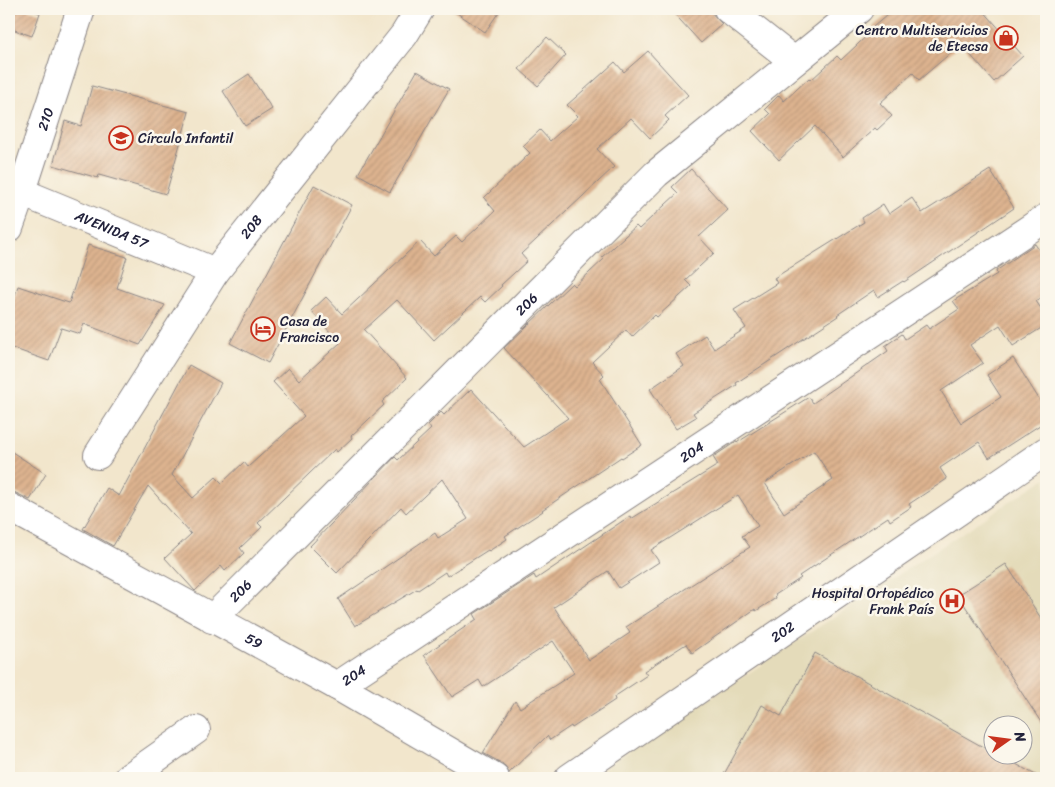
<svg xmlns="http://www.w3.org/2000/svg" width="1055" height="787" viewBox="0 0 1055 787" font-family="Sriracha,sans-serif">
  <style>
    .built { fill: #e4dbba; fill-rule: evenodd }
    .building { fill: url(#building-hatch); fill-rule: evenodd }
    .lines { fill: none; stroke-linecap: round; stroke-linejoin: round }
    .minor-casing { stroke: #8a8484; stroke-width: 30 }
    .minor { stroke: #fff; stroke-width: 28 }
    .labels { text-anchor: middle; stroke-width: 5; stroke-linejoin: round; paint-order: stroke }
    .poi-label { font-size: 14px; fill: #22223b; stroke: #fbf7ec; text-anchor: end }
    .street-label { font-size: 14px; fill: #22223b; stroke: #fbf7ec }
  </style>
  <defs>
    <pattern id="building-hatch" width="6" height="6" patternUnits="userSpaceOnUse" patternTransform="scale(1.25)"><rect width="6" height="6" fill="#ddb38f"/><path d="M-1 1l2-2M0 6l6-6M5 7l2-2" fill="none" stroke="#bd9a7c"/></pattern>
  </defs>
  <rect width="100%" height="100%" fill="#fbf7ec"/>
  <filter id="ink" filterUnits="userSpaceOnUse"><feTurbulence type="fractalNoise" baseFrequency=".02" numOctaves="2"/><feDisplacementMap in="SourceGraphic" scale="10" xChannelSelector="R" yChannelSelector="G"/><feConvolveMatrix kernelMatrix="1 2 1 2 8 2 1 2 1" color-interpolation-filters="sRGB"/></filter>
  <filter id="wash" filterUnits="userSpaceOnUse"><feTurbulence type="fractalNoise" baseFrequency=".0096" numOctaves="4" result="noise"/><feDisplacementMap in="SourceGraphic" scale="20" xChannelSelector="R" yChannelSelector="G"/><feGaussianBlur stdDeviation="1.12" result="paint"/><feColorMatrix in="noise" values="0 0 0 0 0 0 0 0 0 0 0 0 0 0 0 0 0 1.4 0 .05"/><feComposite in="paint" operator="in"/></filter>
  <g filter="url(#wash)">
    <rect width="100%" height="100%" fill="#f2e6cc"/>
    <!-- built -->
    <path class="built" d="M1046 478V778H589ZM992 724H1022V754H992Z"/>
    <g id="blocks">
      <!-- building -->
      <g class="building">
        <polygon points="9,9 27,9 40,13 32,36 9,28"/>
        <polygon points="451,9 501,9 485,32"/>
        <polygon points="670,9 708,9 722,24 701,43"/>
        <polygon points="894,9 982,9 1023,56 994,82 961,44 919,80 913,73 880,103 892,116 877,130 875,128 843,157 815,126 779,160 752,131 770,114 765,109 779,95 784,101 809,78 811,80 837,56 841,60 874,29 873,27"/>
        <polygon points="547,37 566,55 538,86 519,69"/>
        <polygon points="648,51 688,95 665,116 669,120 650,138 631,118 597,149 614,167 521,254 527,261 501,285 502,286 485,302 480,297 434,340 397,300 364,330 407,378 382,402 384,405 351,436 352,438 337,452 335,449 258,523 262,527 240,548 244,553 225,571 221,566 195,591 165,558 191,534 148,486 113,546 83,529 107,488 119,496 189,365 221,383 172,475 193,498 216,477 222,483 244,462 248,467 304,416 273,382 288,368 299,380 340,343 311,311 326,297 342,314 420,241 434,256 456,236 462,242 495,211 484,198 530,153 523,146 540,130 550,141 578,116 567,105 584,90 615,62 624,72"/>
        <polygon points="417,71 449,89 390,192 358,174"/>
        <polygon points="249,74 272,109 245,126 223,91"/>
        <polygon points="92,86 189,112 166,194 99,175 98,178 53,165 65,121 81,126"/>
        <polygon points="691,169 728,210 699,237 714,253 685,280 691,286 657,317 655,315 632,337 626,330 592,362 604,375 600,379 642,445 622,458 621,457 542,510 543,511 505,536 507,539 489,551 488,550 447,576 445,572 418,590 417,589 355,626 338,599 435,533 438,538 468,519 442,479 406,513 401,507 337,573 310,546 395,457 398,460 431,429 428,425 441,412 444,415 471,389 524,447 568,418 504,348 572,283 575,286 604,259 602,257 636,226 639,229 678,193 672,187"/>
        <polygon points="990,170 1014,208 904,282 903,281 878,297 874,290 837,315 838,316 736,383 737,385 693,413 696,417 676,429 650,389 684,366 676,354 705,335 714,349 746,328 734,310 777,283 774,278 864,222 862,218 883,204 889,214 912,198 922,213"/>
        <polygon points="314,185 352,205 268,363 230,343"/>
        <path d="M1035 244 1039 250 1046 245V295L1036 301 1046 316V325L1013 346 1000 325 970 345 983 363 941 391 961 423 1001 397 987 375 1013 358 1046 410V421L989 458 979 442 940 468 947 479 909 504 911 507 890 521 888 517 799 576 801 578 775 595 776 598 756 611 755 609 692 653 686 644 644 671 647 675 614 697 615 700 572 728 571 726 550 740 547 736 509 773 503 764 483 753 515 701 520 708 574 673 553 641 483 687 479 680 452 697 424 655 477 619 474 614 534 575 536 579 630 516 631 519 718 465 713 457 737 441 738 442 809 397 813 403 888 351 885 346 902 334 905 339 926 325 929 329 959 309 953 301 997 274 996 271ZM814 451 833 480 784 513 765 483ZM738 495 758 526 742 536 750 547 626 627 630 633 589 660 554 607 608 571 619 588 659 562 651 550Z"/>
        <polygon points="88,245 127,257 117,288 165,305 140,345 84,324 80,334 61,328 49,361 9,347 9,312 18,286 69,303"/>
        <polygon points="9,450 46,474 30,500 16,493 9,491"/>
        <polygon points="1006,564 1046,626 1046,730 958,595"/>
        <polygon points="815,653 992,752 992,754 998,754 1041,778 722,778 762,705 781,716"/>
      </g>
    </g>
  </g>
  <g filter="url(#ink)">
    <use href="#blocks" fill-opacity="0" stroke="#8a8484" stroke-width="1"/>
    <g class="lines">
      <!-- minor casing -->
      <g class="minor-casing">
        <g id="minor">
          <polyline points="728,9 794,61"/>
          <path id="s1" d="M9 187 215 272"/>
          <path id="s2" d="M9 228 22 191 81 9"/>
          <path id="s3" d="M98 455 215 272 404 35 420 9"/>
          <path id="s4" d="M9 507 337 686 495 778"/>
          <path id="s5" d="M212 619 656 174 859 9"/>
          <path id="s6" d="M337 686 1046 218"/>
          <polyline points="128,778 196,730"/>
          <path id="s7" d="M569 778 1046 451"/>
        </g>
      </g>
      <!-- minor -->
      <use href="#minor" class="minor"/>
    </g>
  </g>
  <!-- icons -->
  <defs>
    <g id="shop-ring" transform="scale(1.25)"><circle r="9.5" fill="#fbf7ec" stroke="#c8321e" stroke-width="1.5"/><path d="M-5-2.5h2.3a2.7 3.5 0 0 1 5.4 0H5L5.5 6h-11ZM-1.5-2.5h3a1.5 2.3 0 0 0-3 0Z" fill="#c8321e"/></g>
    <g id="school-ring" transform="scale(1.25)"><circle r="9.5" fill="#fbf7ec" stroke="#c8321e" stroke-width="1.5"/><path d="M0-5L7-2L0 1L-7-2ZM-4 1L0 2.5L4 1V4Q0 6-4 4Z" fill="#c8321e"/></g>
    <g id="hotel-ring" transform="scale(1.25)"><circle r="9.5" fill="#fbf7ec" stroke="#c8321e" stroke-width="1.5"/><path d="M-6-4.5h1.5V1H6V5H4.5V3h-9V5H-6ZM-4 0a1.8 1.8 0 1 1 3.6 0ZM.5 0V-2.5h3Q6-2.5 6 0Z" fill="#c8321e"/></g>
    <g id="hospital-ring" transform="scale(1.25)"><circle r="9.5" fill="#fbf7ec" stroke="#c8321e" stroke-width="1.5"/><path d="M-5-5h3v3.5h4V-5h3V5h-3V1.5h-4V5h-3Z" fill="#c8321e"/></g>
  </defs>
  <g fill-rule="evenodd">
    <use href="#shop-ring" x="1006" y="38"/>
    <use href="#school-ring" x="121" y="138"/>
    <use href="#hotel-ring" x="263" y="329"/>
    <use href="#hospital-ring" x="952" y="601"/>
  </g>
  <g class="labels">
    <!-- poi labels -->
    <g class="poi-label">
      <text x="988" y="35">Centro Multiservicios<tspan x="988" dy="16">de Etecsa</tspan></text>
      <text x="138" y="143" text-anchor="start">Círculo Infantil</text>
      <text x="280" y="326" text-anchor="start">Casa de<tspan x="280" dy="16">Francisco</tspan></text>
      <text x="934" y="598">Hospital Ortopédico<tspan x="934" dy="16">Frank País</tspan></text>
    </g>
    <!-- street labels -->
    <g class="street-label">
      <text dy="5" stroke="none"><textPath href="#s2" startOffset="115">210</textPath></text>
      <text dy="5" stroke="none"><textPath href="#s3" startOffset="275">208</textPath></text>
      <text dy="5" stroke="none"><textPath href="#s1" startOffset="111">AVENIDA 57</textPath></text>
      <text dy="5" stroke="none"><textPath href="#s5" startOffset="445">206</textPath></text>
      <text dy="5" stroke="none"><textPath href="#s6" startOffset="425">204</textPath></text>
      <text dy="5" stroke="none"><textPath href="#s5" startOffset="40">206</textPath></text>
      <text dy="5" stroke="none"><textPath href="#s7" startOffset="259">202</textPath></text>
      <text dy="5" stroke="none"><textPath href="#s4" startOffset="279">59</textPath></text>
      <text dy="5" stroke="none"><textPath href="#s6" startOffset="20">204</textPath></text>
    </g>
  </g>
  <!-- margin -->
  <rect width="1055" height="787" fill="none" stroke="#fbf7ec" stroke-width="30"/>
  <!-- north arrow -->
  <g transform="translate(1008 740) rotate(76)"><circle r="24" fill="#fbf7ec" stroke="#a4a2a5"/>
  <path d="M0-4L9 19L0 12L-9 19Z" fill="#c8321e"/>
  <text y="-8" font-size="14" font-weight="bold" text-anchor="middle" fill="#22223b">N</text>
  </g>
</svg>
